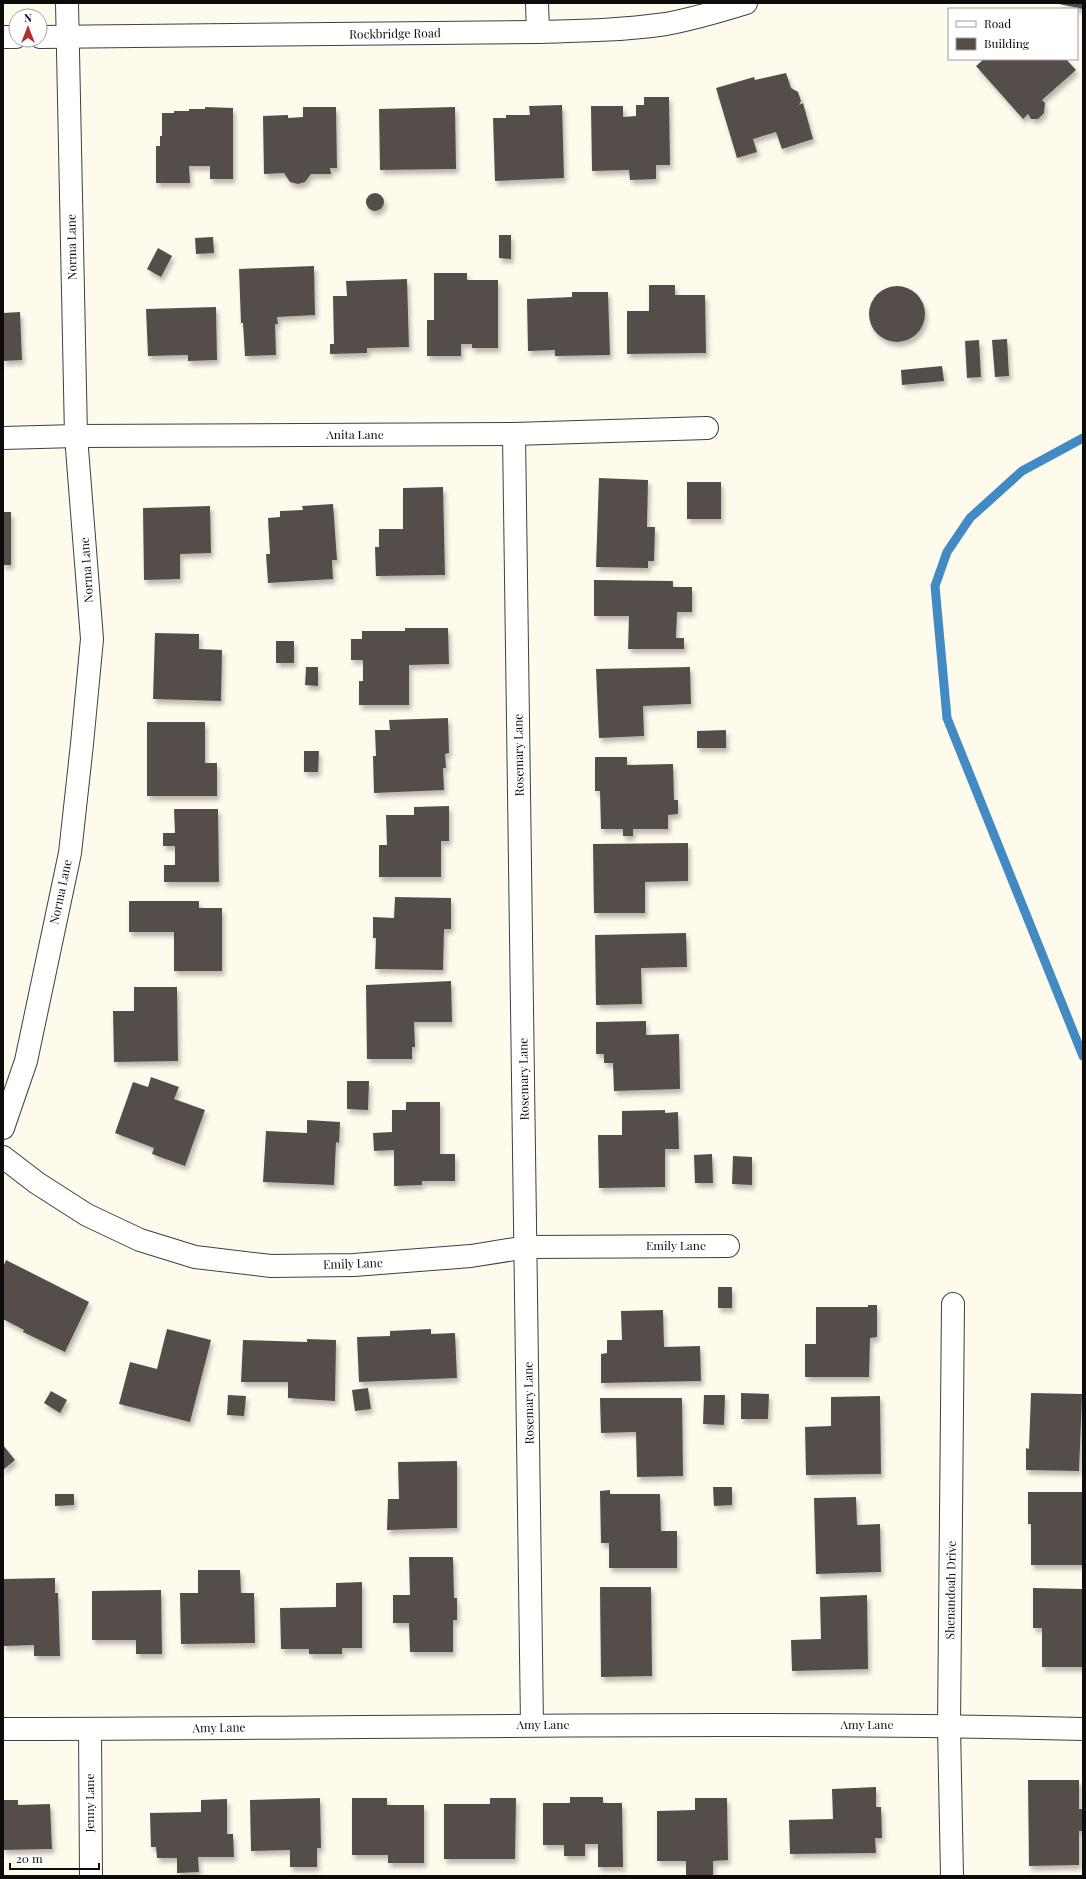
<svg xmlns="http://www.w3.org/2000/svg" width="1086" height="1879" viewBox="0 0 1086 1879" font-family="'Playfair Display',serif">
  <style>
    .lines { fill: none; stroke-linecap: round; stroke-linejoin: round }
    .stream { stroke: #418ac3; stroke-width: 9 }
    .building { fill: #544e49; filter: url(#shadow) }
    .street-casing { stroke: #3f3f3f; stroke-width: 24 }
    .street { stroke: #fff; stroke-width: 22 }
    .labels { text-anchor: middle; stroke-width: 4; stroke-linejoin: round; paint-order: stroke }
    .street-label { font-size: 12px; fill: #0c0c0c; stroke: #fff }
  </style>
  <defs>
    <filter id="shadow"><feDropShadow dx="2.5" dy="4.5" stdDeviation="2" flood-color="#0004"/></filter>
  </defs>
  <rect width="100%" height="100%" fill="#fefbed"/>
  <g class="lines">
    <!-- stream -->
    <polyline class="stream" points="1083,438 1022,471 970,518 947,552 935,586 947,718 1083,1056"/>
  </g>
  <!-- building -->
  <g class="building">
    <polygon points="1059,3 1083,3 1083,9 1059,4"/>
    <polygon points="984,59 1066,59 1076,70 1042,100 1045,103 1044,113 1038,119 1031,119 1028,114 1023,119 976,66"/>
    <polygon points="786,73 791,88 798,92 801,101 799,105 803,103 813,139 782,149 776,132 753,139 757,152 737,158 716,88 754,77 755,80"/>
    <polygon points="644,97 669,97 670,165 656,165 656,179 630,180 629,170 592,171 591,106 623,106 623,117 636,116 636,105 644,105"/>
    <polygon points="562,105 564,178 495,181 493,118 506,118 506,115 530,115 529,106"/>
    <polygon points="205,107 233,108 233,179 210,179 210,166 189,166 190,183 156,183 156,146 160,146 160,136 162,136 162,113 174,113 174,111 189,111 189,109 205,109"/>
    <polygon points="303,107 336,107 337,168 330,168 331,174 311,174 305,182 298,184 290,182 284,173 264,174 263,116 288,115 288,118 303,117"/>
    <polygon points="455,107 456,169 380,170 379,109"/>
    <circle cx="375" cy="202" r="9"/>
    <polygon points="499,235 511,235 511,259 499,258"/>
    <polygon points="213,237 214,253 196,254 195,238"/>
    <polygon points="158,248 172,256 161,277 147,269"/>
    <polygon points="314,266 315,315 277,317 278,324 275,324 276,355 245,356 243,323 241,323 239,269"/>
    <polygon points="434,273 467,273 467,280 498,280 498,348 472,348 472,344 461,344 461,356 427,356 427,320 434,320"/>
    <polygon points="407,279 409,347 367,348 367,353 330,354 330,344 334,344 333,296 347,296 346,281"/>
    <polygon points="649,285 675,285 675,295 705,295 706,353 627,354 627,311 649,311"/>
    <circle cx="897" cy="314" r="28"/>
    <polygon points="572,292 608,292 610,355 555,356 555,350 528,351 527,299 572,297"/>
    <polygon points="216,307 217,360 188,361 188,355 148,356 146,309"/>
    <polygon points="20,312 22,360 3,361 3,313"/>
    <polygon points="1007,339 1009,376 995,377 992,340"/>
    <polygon points="979,340 981,377 967,378 965,341"/>
    <polygon points="942,366 944,381 902,385 901,370"/>
    <polygon points="599,478 648,480 647,527 655,527 654,561 648,561 648,568 596,567"/>
    <rect x="687" y="482" width="34" height="37"/>
    <polygon points="443,487 445,575 376,576 375,547 379,547 379,529 403,529 403,488"/>
    <polygon points="333,504 337,560 332,560 333,579 268,583 266,554 270,554 268,518 280,517 280,511 303,510 302,506"/>
    <polygon points="210,506 211,553 180,554 180,579 144,580 143,508"/>
    <rect x="3" y="512" width="8" height="53"/>
    <polygon points="594,580 673,581 673,587 692,587 692,612 677,612 676,638 684,638 684,649 628,649 629,616 594,616"/>
    <polygon points="405,628 448,628 449,664 409,665 409,705 359,705 359,681 363,681 363,660 351,660 351,639 362,639 362,631 405,631"/>
    <polygon points="155,633 199,634 199,649 222,650 221,701 153,699"/>
    <rect x="276" y="641" width="18" height="22"/>
    <polygon points="306,667 318,667 318,686 305,685"/>
    <polygon points="690,667 691,704 643,706 644,736 599,738 596,669"/>
    <polygon points="448,718 449,753 445,754 446,768 443,768 444,790 374,793 373,756 376,756 375,730 390,730 389,720"/>
    <polygon points="147,722 205,722 205,763 217,763 217,796 147,796"/>
    <polygon points="726,730 726,748 697,748 697,731"/>
    <polygon points="304,751 319,751 318,772 304,772"/>
    <polygon points="595,757 627,757 627,765 673,764 674,800 678,800 678,814 668,815 668,829 633,829 633,836 623,836 623,829 601,829 600,791 595,791"/>
    <polygon points="449,806 449,841 441,841 441,877 379,877 379,845 387,845 386,815 414,815 414,807"/>
    <polygon points="174,809 218,809 219,882 164,882 164,865 175,865 175,846 163,846 163,833 175,833"/>
    <polygon points="688,843 688,881 645,882 645,913 594,913 593,844"/>
    <polygon points="395,897 451,898 451,929 444,929 443,970 375,969 376,938 373,938 373,917 394,918"/>
    <polygon points="129,901 199,901 199,908 222,908 222,971 174,971 174,932 129,932"/>
    <polygon points="686,933 687,967 641,968 642,1004 596,1005 595,935"/>
    <polygon points="451,981 452,1022 414,1022 415,1047 412,1047 412,1059 367,1059 366,985"/>
    <polygon points="134,987 177,987 178,1061 114,1062 113,1011 134,1011"/>
    <polygon points="646,1021 646,1035 679,1034 680,1089 614,1091 613,1063 604,1063 604,1054 596,1054 596,1022"/>
    <polygon points="151,1077 179,1087 174,1099 205,1110 185,1166 152,1154 154,1148 115,1133 133,1082 148,1087"/>
    <polygon points="347,1081 369,1081 368,1110 347,1109"/>
    <polygon points="406,1102 440,1102 440,1154 455,1154 455,1181 422,1181 422,1185 394,1186 394,1150 374,1151 373,1133 392,1132 392,1110 406,1110"/>
    <polygon points="665,1110 665,1113 678,1112 679,1149 665,1149 665,1187 599,1188 598,1135 622,1135 622,1111"/>
    <polygon points="307,1120 340,1122 339,1143 336,1142 334,1185 263,1182 266,1131 307,1133"/>
    <polygon points="712,1154 713,1183 695,1183 694,1155"/>
    <polygon points="733,1156 752,1157 752,1185 732,1184"/>
    <polygon points="6,1260 89,1302 65,1352 23,1332 24,1330 3,1319 3,1267"/>
    <rect x="718" y="1287" width="14" height="21"/>
    <polygon points="868,1305 877,1305 877,1337 870,1338 869,1377 805,1377 805,1344 816,1344 816,1307 868,1307"/>
    <polygon points="663,1310 664,1347 700,1346 701,1381 601,1383 601,1354 607,1353 607,1340 622,1340 621,1311"/>
    <polygon points="167,1329 211,1340 190,1422 119,1404 130,1362 157,1369"/>
    <polygon points="431,1329 431,1334 455,1333 457,1378 359,1382 357,1337 390,1336 390,1331"/>
    <polygon points="307,1339 336,1340 335,1401 288,1398 288,1382 241,1382 243,1340 307,1342"/>
    <polygon points="368,1388 371,1409 355,1411 352,1390"/>
    <polygon points="51,1391 67,1400 60,1413 44,1403"/>
    <polygon points="741,1393 769,1394 768,1419 741,1419"/>
    <polygon points="1031,1393 1082,1394 1079,1471 1026,1470 1026,1448 1029,1449"/>
    <polygon points="228,1395 246,1396 244,1416 227,1415"/>
    <polygon points="704,1395 725,1395 724,1425 703,1424"/>
    <polygon points="880,1396 881,1474 806,1475 805,1427 831,1426 831,1397"/>
    <polygon points="600,1398 682,1398 683,1476 637,1477 636,1432 601,1433"/>
    <polygon points="3,1445 15,1460 3,1470"/>
    <polygon points="457,1461 457,1528 387,1530 388,1499 399,1499 398,1462"/>
    <polygon points="713,1487 732,1487 732,1505 714,1506"/>
    <polygon points="610,1490 610,1494 660,1494 661,1531 677,1531 677,1568 609,1568 609,1543 601,1543 600,1491"/>
    <polygon points="1028,1492 1083,1492 1083,1565 1031,1565 1031,1524 1028,1524"/>
    <polygon points="55,1494 74,1494 74,1505 55,1506"/>
    <polygon points="856,1497 857,1525 880,1524 881,1572 816,1574 814,1498"/>
    <polygon points="409,1557 453,1557 454,1598 457,1598 457,1620 453,1620 453,1652 410,1652 409,1623 393,1623 393,1595 410,1595"/>
    <polygon points="198,1570 240,1570 241,1593 254,1593 255,1643 181,1644 180,1593 198,1593"/>
    <polygon points="55,1578 55,1593 58,1593 60,1656 34,1656 34,1645 3,1646 3,1579"/>
    <polygon points="362,1582 362,1648 342,1648 342,1654 309,1654 309,1649 281,1649 280,1608 336,1607 336,1583"/>
    <polygon points="600,1587 651,1587 652,1676 601,1677"/>
    <polygon points="1033,1588 1083,1589 1083,1667 1042,1667 1042,1628 1033,1628"/>
    <polygon points="161,1590 162,1654 136,1654 136,1640 92,1640 92,1591"/>
    <polygon points="867,1595 868,1669 792,1671 791,1640 821,1639 820,1597"/>
    <polygon points="1028,1780 1079,1780 1079,1809 1083,1809 1083,1831 1079,1831 1079,1865 1029,1866"/>
    <polygon points="876,1787 876,1807 881,1807 882,1838 875,1838 876,1853 790,1854 789,1820 833,1819 832,1789"/>
    <polygon points="570,1797 603,1797 603,1803 622,1803 623,1867 598,1867 598,1844 585,1844 585,1856 564,1856 564,1845 543,1845 543,1803 570,1803"/>
    <polygon points="320,1798 321,1848 317,1848 317,1867 290,1867 290,1850 251,1851 250,1800"/>
    <polygon points="352,1798 387,1798 387,1805 424,1805 424,1863 388,1863 388,1855 352,1855"/>
    <polygon points="490,1798 516,1798 515,1859 444,1859 444,1804 490,1804"/>
    <polygon points="695,1798 727,1798 728,1860 713,1861 713,1875 686,1876 686,1861 657,1861 657,1811 695,1810"/>
    <polygon points="227,1799 227,1834 233,1834 234,1857 198,1857 199,1872 177,1873 177,1858 157,1858 156,1847 151,1847 150,1813 201,1812 201,1800"/>
    <polygon points="3,1800 18,1800 18,1805 50,1804 52,1849 3,1850"/>
  </g>
  <g class="lines">
    <!-- street casing -->
    <g class="street-casing">
      <g id="street">
        <polyline points="537,3 538,32"/>
        <polyline points="3,37 16,37"/>
        <path d="M40 37 538 32C581 31 624 30 666 24 693 19 720 11 746 3"/>
        <polyline points="514,434 532,1725"/>
        <polyline points="3,438 76,436 514,434 707,428"/>
        <polyline points="3,1128 26,1061 70,853 82,744 92,639 76,436 67,3"/>
        <polyline points="3,1157 37,1183 87,1215 140,1240 195,1257 271,1266 354,1265 471,1256 527,1247 728,1246"/>
        <path d="M3 1729C363 1729 723 1720 1083 1729"/>
        <polyline points="90,1729 91,1876"/>
        <polyline points="952,1876 949,1726 953,1304"/>
      </g>
    </g>
    <!-- street -->
    <use href="#street" class="street"/>
  </g>
  <g class="labels">
    <!-- street labels -->
    <g class="street-label">
      <text transform="translate(395 34) rotate(-1)" y="4">Rockbridge Road</text>
      <text transform="translate(72 247) rotate(-91)" y="4">Norma Lane</text>
      <text x="355" y="439">Anita Lane</text>
      <text transform="translate(87 570) rotate(-94)" y="4">Norma Lane</text>
      <text transform="translate(519 755) rotate(-91)" y="4">Rosemary Lane</text>
      <text transform="translate(61 892) rotate(-78)" y="4">Norma Lane</text>
      <text transform="translate(524 1079) rotate(-91)" y="4">Rosemary Lane</text>
      <text x="676" y="1250">Emily Lane</text>
      <text transform="translate(353 1264) rotate(-2)" y="4">Emily Lane</text>
      <text transform="translate(529 1403) rotate(-91)" y="4">Rosemary Lane</text>
      <text transform="translate(951 1590) rotate(-89)" y="4">Shenandoah Drive</text>
      <text x="543" y="1729">Amy Lane</text>
      <text x="867" y="1729">Amy Lane</text>
      <text transform="translate(219 1728) rotate(-1)" y="4">Amy Lane</text>
      <text transform="translate(90 1803) rotate(-90)" y="4">Jenny Lane</text>
    </g>
  </g>
  <!-- border -->
  <rect width="1086" height="1879" fill="none" stroke="#0c0c0c" stroke-width="8"/>
  <!-- legend -->
  <rect x="948" y="8" width="130" height="52" fill="#ffffff" stroke="#9e9e9e"/>
  <rect x="956" y="21" width="20" height="6" fill="#ffffff" stroke="#9e9e9e"/>
  <text x="984" y="28" font-size="12" fill="#0c0c0c">Road</text>
  <rect x="956" y="38" width="20" height="12" fill="#544e49" stroke="#9e9e9e"/>
  <text x="984" y="48" font-size="12" fill="#0c0c0c">Building</text>
  <!-- north arrow -->
  <g transform="translate(28 28)"><circle r="19" fill="#ffffff" stroke="#9e9e9e"/>
  <path d="M0-3L7 15L0 10L-7 15Z" fill="#b22f2f"/>
  <text y="-6" font-size="11" font-weight="bold" text-anchor="middle" fill="#0c0c0c">N</text>
  </g>
  <!-- scale -->
  <path d="M10 1863v6h89v-6" fill="none" stroke="#0c0c0c" stroke-width="2"/>
  <text x="16" y="1863" font-size="12" fill="#0c0c0c" stroke="#ffffff" stroke-width="3" paint-order="stroke">20 m</text>
</svg>
